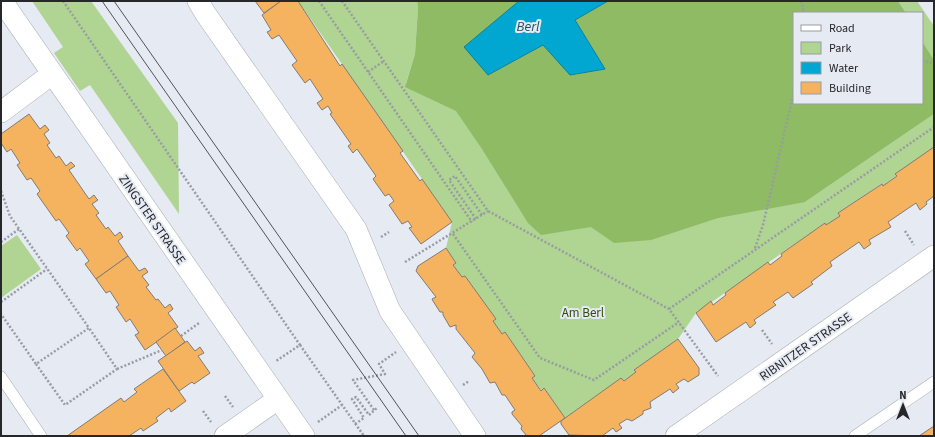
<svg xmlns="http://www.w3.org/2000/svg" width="935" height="437" viewBox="0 0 935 437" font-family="'Source Sans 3',sans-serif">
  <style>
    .green { fill: #b0d492 }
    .forest { fill: #8ebb63 }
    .water { fill: #01a7d1; stroke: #0c819f }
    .building { fill: #f6b35f; stroke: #827b74 }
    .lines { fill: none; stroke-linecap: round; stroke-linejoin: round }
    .lane-casing { stroke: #a9adb5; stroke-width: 12 }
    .street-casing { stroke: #a9adb5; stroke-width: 22 }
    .path { stroke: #989ca3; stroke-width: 2.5; stroke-dasharray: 2 2; stroke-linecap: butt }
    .lane { stroke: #fff; stroke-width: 11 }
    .street { stroke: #fff; stroke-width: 21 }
    .tram { stroke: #515358; stroke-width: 1 }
    .labels { text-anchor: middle; stroke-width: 4; stroke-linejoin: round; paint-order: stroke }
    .street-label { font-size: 13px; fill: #26272b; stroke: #e5eaf3 }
    .park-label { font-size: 13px; fill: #304c0d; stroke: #e5eaf3 }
    .water-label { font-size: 14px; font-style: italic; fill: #1c5163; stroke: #e5eaf3 }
  </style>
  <rect width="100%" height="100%" fill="#e5eaf3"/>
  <!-- green -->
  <g class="green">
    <polygon points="32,1 91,1 178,123 179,214 90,85 80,91 54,53 63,47"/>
    <polygon points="298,1 417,1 418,8 415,54 406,83 805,202 934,114 934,147 883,186 881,184 838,213 840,216 826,225 825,223 696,313 678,339 634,370 636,372 624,381 621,378 565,418 544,388 541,390 532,378 535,376 505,332 502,334 493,321 495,319 465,276 462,277 453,265 456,263 446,248 452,222"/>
    <polygon points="898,1 917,1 934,26 934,60 922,41 922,13 906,13"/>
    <polygon points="17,235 41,269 1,298 1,246"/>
  </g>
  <!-- forest -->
  <polygon class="forest" points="417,1 898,1 906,13 794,13 794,103 922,103 922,41 934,60 934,114 805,202 718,218 651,240 614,243 591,227 541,235 528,223 482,149 456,111 405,87 415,54 418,8"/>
  <!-- water -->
  <polygon class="water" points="519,1 608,1 575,20 605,69 570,75 543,45 488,75 464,47"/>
  <!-- building -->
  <g class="building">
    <polygon points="255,1 281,1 264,13"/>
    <polygon points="281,1 298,1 340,66 342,64 403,151 400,153 420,181 422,179 452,222 421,244 409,228 412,227 408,221 402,224 389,205 394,201 389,194 385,196 373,179 376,176 357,149 353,153 348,146 351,144 330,114 332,113 328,106 322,110 317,103 323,99 310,79 305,83 292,65 297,61 279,35 272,39 267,32 271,30 262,15"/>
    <polygon points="29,114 40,129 45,125 49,130 44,134 50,143 47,145 56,158 59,156 66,166 71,162 75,166 69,170 89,199 94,195 96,198 98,200 92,204 99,213 96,215 106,229 108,227 115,236 120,232 123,237 118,241 128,256 96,279 85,264 89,261 80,248 77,251 66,236 69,233 59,219 56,221 37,194 40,191 31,178 27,180 17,165 20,163 11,149 7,152 1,143 1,134"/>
    <polygon points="934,147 934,196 926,202 927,204 920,210 916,203 888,222 891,227 869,240 871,244 864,249 859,242 830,262 832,266 811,282 813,284 793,298 788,292 773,302 776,305 754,320 756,323 750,328 746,322 716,342 696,313 711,301 713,305 726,295 725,293 768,262 770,265 782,256 781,254 825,223 826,225 840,216 838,213 882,184 883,186 897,176 895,174"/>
    <polygon points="446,248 456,263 453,265 462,277 465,276 496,319 493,321 502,334 505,332 535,376 532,378 541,391 544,388 565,418 539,436 527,436 521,429 522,426 512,414 512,412 515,410 505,395 502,395 495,382 490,383 482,369 472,357 475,353 456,329 456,325 450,327 443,315 443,312 440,312 433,301 432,299 436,297 416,271 418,266"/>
    <polygon points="128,256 139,271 145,268 148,272 142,276 149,285 146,287 156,300 158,299 165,308 170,304 173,309 168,313 178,327 145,350 135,335 139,333 130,319 126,322 116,307 119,305 110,291 106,293 96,279"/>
    <polygon points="175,328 185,342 166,356 156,342"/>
    <polygon points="678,339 699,368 699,375 688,382 684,379 676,384 679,388 673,393 670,389 650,402 651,408 643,411 643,414 632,421 627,419 619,424 622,428 616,432 613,428 602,436 569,435 561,424 561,421 621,378 624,381 636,372 634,370"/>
    <polygon points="187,341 195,351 200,347 204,353 198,356 210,373 194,384 192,382 179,391 158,361"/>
    <polygon points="163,369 186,401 171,412 169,408 156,418 158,421 143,431 141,428 129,436 67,436 121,398 124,402 137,392 134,389"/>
    <polygon points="934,426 934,436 919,436"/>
  </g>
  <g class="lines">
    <!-- lane casing -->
    <g class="lane-casing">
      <g id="lane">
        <polyline points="1,377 41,436"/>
        <polyline points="855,436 934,382"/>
      </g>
    </g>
    <!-- street casing -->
    <g class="street-casing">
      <g id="street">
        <polyline points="2,1 304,436"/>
        <polyline points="198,1 205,13 356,229 390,311 475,436"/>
        <polyline points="1,112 52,74"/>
        <polyline points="225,436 278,399"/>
        <polyline points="676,436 934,256"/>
      </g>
    </g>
    <!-- path -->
    <g class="path">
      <polyline points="63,1 300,345 276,361"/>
      <polyline points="319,1 472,222"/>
      <polyline points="342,1 488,211 669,309 718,376"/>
      <polyline points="801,1 804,13"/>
      <polyline points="922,61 934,63"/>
      <polyline points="368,72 384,61"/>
      <polyline points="1,191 10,216 89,328 36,364 1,314"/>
      <polyline points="476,219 449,180 455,176 482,215"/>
      <polyline points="905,231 914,245"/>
      <polyline points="453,234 540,358 594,380 679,322"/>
      <polyline points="381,237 389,232"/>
      <polyline points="1,242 19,229"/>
      <polyline points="755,248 763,225 794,91"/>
      <polyline points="405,262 488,211"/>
      <polyline points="1,302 47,269"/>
      <polyline points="669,309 934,127"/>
      <polyline points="762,330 772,344"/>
      <polyline points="181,336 199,323"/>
      <polyline points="300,345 364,436"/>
      <polyline points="36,364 65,405 117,369 89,328"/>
      <polyline points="117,369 162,350"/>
      <polyline points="463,385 469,381"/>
      <polyline points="225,396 233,407"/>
      <polyline points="374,410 353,380 385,374 379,364 396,352"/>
      <polyline points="203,411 211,422"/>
      <polyline points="318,422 342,405"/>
      <polyline points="355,424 364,418 352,399 356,397 369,415 378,407"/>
    </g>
    <!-- lane -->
    <use href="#lane" class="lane"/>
    <!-- street -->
    <use href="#street" class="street"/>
    <!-- tram -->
    <g class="tram">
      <polyline points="102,1 406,436"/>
      <polyline points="114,1 419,436"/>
    </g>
  </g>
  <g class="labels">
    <!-- street labels -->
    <g class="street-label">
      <text transform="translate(153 219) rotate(55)" y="5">ZINGSTER STRASSE</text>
      <text transform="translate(805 346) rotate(-35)" y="5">RIBNITZER STRASSE</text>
    </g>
    <!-- park labels -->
    <g class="park-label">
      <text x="583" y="317">Am Berl</text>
    </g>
    <!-- water labels -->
    <g class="water-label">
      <text x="528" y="31">Berl</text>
    </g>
  </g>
  <!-- border -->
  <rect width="935" height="437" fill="none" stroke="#26272b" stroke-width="4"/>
  <!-- legend -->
  <rect x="793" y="12" width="130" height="92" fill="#e5eaf3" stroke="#999ca3"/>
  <rect x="801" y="25" width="20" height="6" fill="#ffffff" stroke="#999ca3"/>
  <text x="829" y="32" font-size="12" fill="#26272b">Road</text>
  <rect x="801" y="42" width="20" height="12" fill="#b0d492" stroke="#999ca3"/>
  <text x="829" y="52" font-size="12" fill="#26272b">Park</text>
  <rect x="801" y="62" width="20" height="12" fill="#01a7d1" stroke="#999ca3"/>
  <text x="829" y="72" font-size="12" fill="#26272b">Water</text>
  <rect x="801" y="82" width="20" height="12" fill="#f6b35f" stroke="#999ca3"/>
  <text x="829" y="92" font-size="12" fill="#26272b">Building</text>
  <!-- north arrow -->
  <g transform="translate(903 405)" stroke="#e5eaf3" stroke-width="3" paint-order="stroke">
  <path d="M0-3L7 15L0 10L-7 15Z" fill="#26272b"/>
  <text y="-6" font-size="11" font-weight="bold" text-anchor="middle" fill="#26272b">N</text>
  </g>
</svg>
